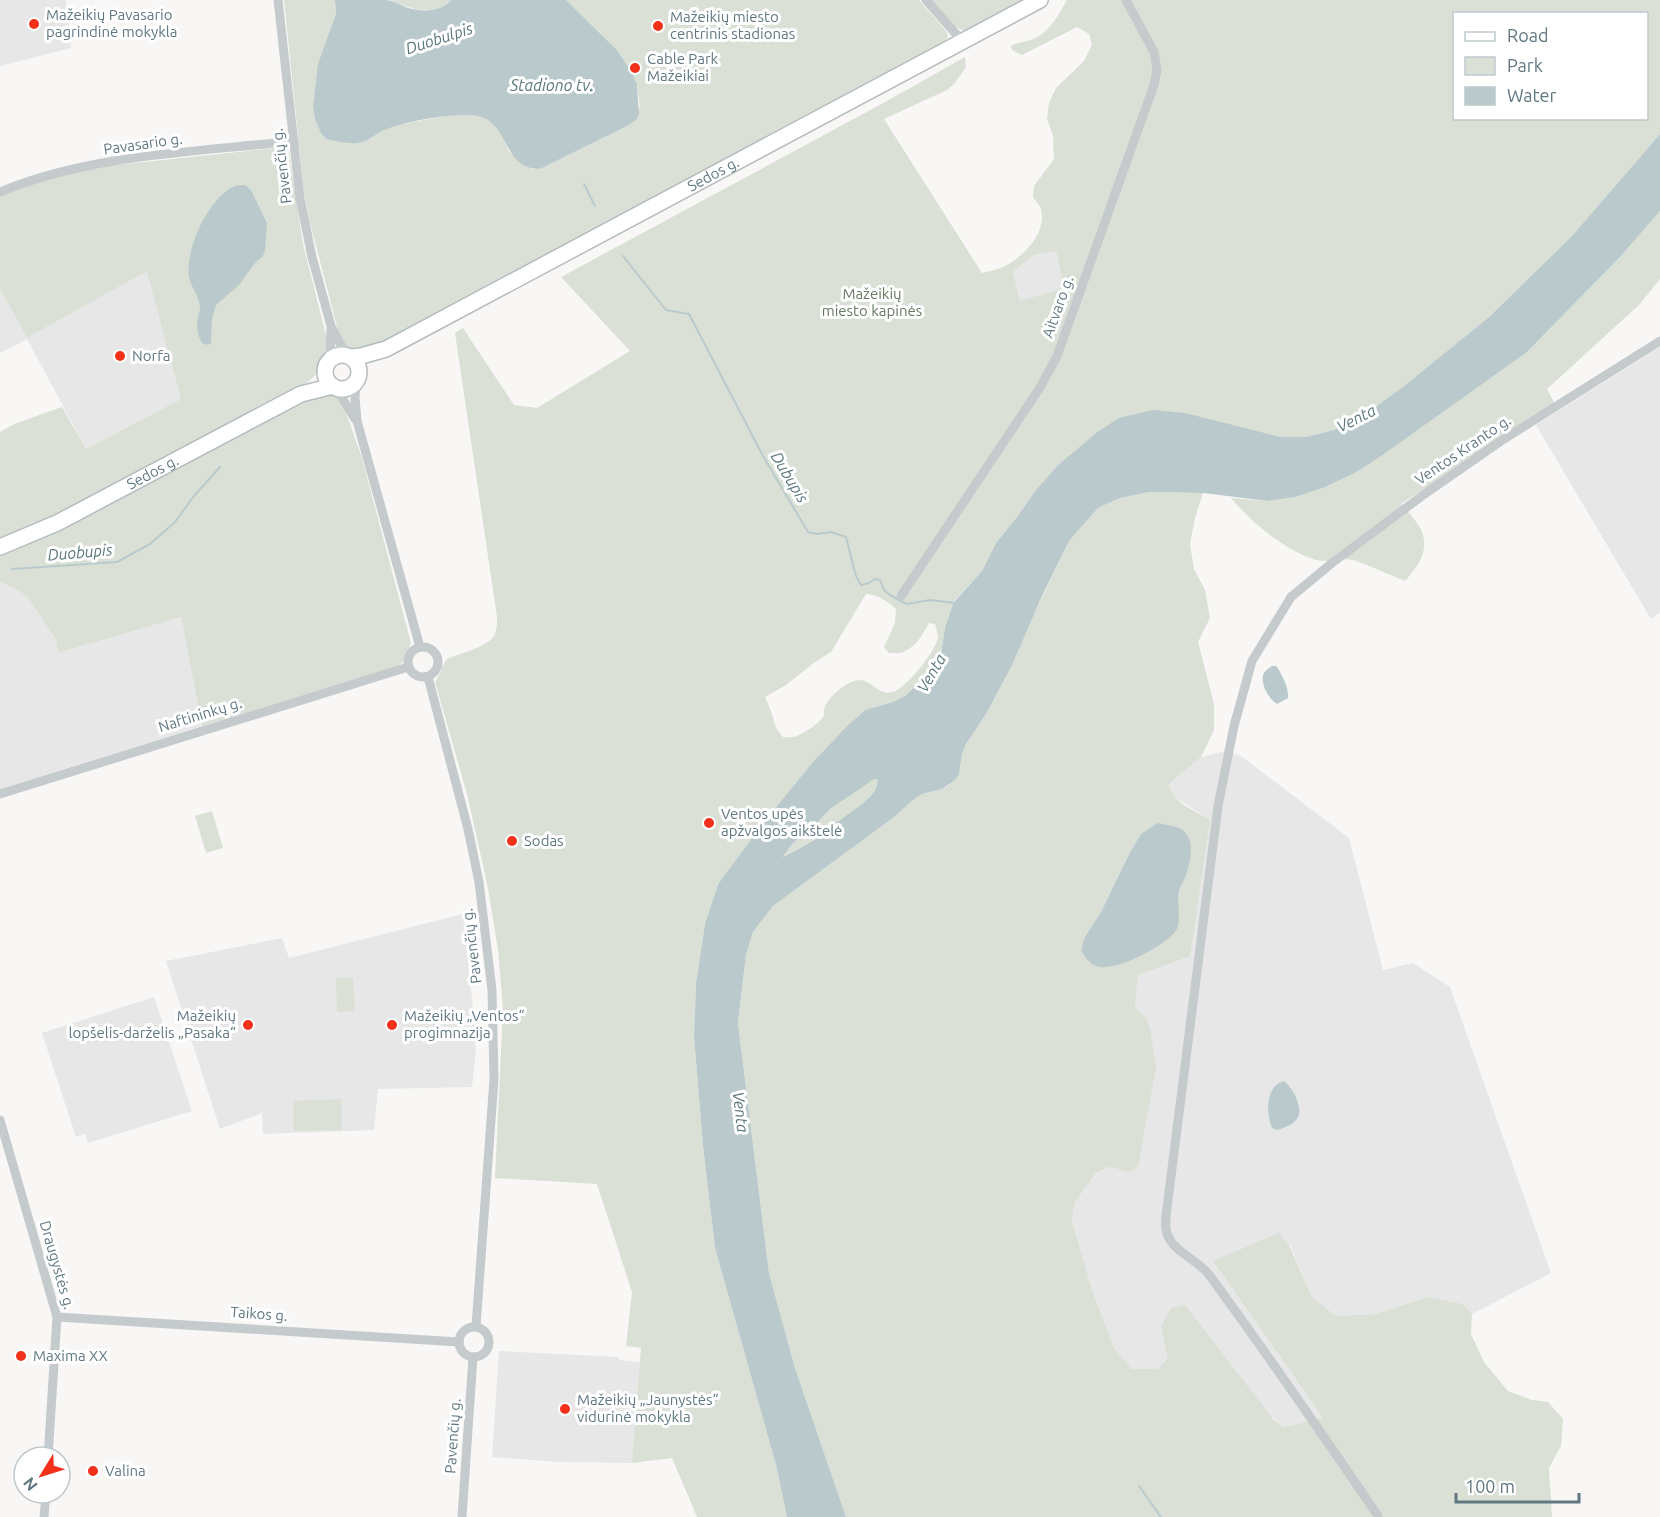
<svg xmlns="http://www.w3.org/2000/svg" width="1660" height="1517" viewBox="0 0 1660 1517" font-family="Ubuntu,sans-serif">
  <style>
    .built { fill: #e6e7e6 }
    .green { fill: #dae0d5; fill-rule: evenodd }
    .water { fill: #bacacc; fill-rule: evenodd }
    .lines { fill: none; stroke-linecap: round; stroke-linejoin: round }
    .stream { stroke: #bacacc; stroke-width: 2 }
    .primary-casing { stroke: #b5bcbf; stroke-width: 18 }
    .street { stroke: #c5cacd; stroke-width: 9 }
    .primary { stroke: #fff; stroke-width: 15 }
    .poi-dot { fill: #f3301a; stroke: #fff; stroke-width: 2 }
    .labels { text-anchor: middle; stroke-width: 6; stroke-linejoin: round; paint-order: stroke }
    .poi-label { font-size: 15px; fill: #607882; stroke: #fff; text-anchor: start }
    .street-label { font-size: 15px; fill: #607882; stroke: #fff }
    .park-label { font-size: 15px; fill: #687a60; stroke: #fff }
    .water-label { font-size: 16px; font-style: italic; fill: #5b787d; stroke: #fff }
  </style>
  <rect width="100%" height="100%" fill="#f8f7f5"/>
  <!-- built -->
  <g class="built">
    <polygon points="0,0 66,0 71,48 0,66"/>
    <polygon points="1056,251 1064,288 1020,302 1013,272 1034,255"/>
    <polygon points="148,270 181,399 86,449 27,339 0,353 0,289 27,338"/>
    <polygon points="1660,347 1660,612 1651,619 1536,425"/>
    <polygon points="0,582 20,591 31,602 56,640 58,653 181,617 202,726 0,789"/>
    <polygon points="1226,751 1241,756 1349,838 1383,970 1413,963 1450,987 1551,1273 1472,1314 1463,1304 1428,1297 1375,1314 1336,1316 1312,1297 1290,1245 1213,1261 1323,1418 1284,1427 1161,1327 1169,1358 1158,1369 1132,1369 1114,1348 1092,1290 1072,1220 1075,1202 1096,1173 1109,1167 1130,1172 1145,1017 1135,1007 1138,974 1210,820 1176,798 1170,791 1169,784 1201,757"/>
    <polygon points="463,914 472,999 476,1050 472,1087 378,1089 374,1130 263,1134 262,1113 220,1129 166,961 282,938 289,958"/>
    <polygon points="154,997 192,1111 88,1143 85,1134 76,1137 42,1033"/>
    <polygon points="499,1351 619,1357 619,1360 640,1362 632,1463 561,1462 492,1457"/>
  </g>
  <!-- green -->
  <g class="green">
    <polygon points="284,0 335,0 336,14 330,32 313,107 315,120 321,133 360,143 384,129 402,124 457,114 479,116 489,119 495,125 500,131 509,152 532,169 540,169 627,126 640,107 637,84 631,71 617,50 566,0 919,0 946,31 948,36 944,44 370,350 351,352 348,349 339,334 310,223 304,193"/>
    <path d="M389 0H451C433 18 409 8 389 0Z"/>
    <path d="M930 0H1027L969 31C953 32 941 11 930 0Z"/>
    <path d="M1067 0H1660V134L1571 237 1489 317 1404 386 1366 414 1334 430 1306 437H1281L1251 430 1096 433 1058 465 1035 491 1017 517 996 543 982 571 953 602 945 628 941 653 935 665 925 677 905 696 893 702 865 710 846 727 812 763 764 822 718 884 705 924 696 983 694 1036 703 1146 715 1248 776 1465 787 1517H697L672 1458 632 1463 641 1348 626 1346 632 1292 597 1184 495 1178 503 1009 498 950 488 888 467 794 435 682C441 674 441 666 447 659 459 654 487 647 494 636 497 630 497 624 497 617L455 333 463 328 514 405 537 408 630 351 561 277 887 101 965 57 966 67 955 83 947 90 884 119 982 273C989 271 998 270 1005 266 1024 256 1047 233 1041 209 1040 205 1035 201 1033 197L1034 186 1054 159 1053 136 1047 119 1049 103 1056 88 1084 61 1092 45 1089 34 1077 27 1022 55 1012 50 1011 46C1018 42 1024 42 1030 40 1049 34 1058 16 1067 0ZM1454 14H1646V118H1454ZM1056 251 1064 288 1020 301 1013 272 1034 255ZM866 594C879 595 887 601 896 609L895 623 884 647 889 653C910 656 920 640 929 623L935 624C936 628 938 633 938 637 936 651 905 690 892 692 873 696 869 669 846 685 839 689 830 697 826 704 823 708 825 713 823 717 820 723 799 737 793 737 790 738 787 737 783 737L776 728 771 711 765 697 786 685 815 662 831 652Z"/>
    <path d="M284 147 289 152 303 244 328 343C327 370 314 378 292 393L71 510 0 539V432L14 424 62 407 86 449 181 399 147 271 27 338 0 289V196L38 182 72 173 116 165Z"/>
    <path d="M1660 211V279L1639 305 1547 389 1555 404 1401 504C1407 511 1414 518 1419 526 1432 548 1419 565 1405 581 1388 574 1371 566 1353 560 1342 557 1328 563 1316 560 1285 551 1251 522 1231 498L1268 501 1295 497 1323 488 1355 473 1527 352 1621 256Z"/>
    <path d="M335 393 343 404 362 458 411 643 404 661 398 666 202 726 181 617 58 653 56 640 31 602 20 591 0 582V554C109 509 212 450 316 394Z"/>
    <path d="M1149 492 1203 493 1195 518 1190 544 1194 569 1205 590 1210 618 1198 642 1214 704V730L1201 757 1169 784C1171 802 1196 811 1210 820L1190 956 1138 975 1135 1007 1145 1017 1150 1028 1156 1068 1138 1166 1130 1172 1109 1167 1096 1173 1075 1202 1072 1220 1092 1290 1114 1348 1132 1369H1158L1168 1358 1161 1327 1171 1308 1185 1305 1273 1419 1284 1427 1323 1418 1213 1261 1279 1233 1289 1245 1312 1297 1336 1316 1375 1314 1428 1297 1463 1304 1472 1314 1471 1334 1484 1362 1508 1391 1532 1400 1548 1402 1563 1419 1561 1446 1549 1468 1552 1517H846L795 1368 769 1273 738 1023 746 955 753 932 773 906 893 818 913 800 922 794 942 789 949 785 959 773 962 754 966 744 986 714 1069 541 1098 508 1120 498ZM1141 834 1186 874 1180 890 1178 904 1085 937 1102 910 1130 852Z"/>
    <path d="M874 778 877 779C881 796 852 811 840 819 833 825 826 832 818 837 806 845 793 851 780 858L794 842 809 832 830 809Z"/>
    <polygon points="212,811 223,848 206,853 195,816"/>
    <polygon points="336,978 353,978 355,1011 337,1012"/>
    <polygon points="341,1099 342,1130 294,1131 293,1101"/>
  </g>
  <!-- water -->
  <g class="water">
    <path d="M335 0C352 0 369 0 386 0 394 1 401 5 408 8 424 12 440 12 451 0H566L617 50 631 71 637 84 639 114 636 120 627 126 540 169C501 169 510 121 477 116 457 112 407 121 387 129 377 132 368 142 358 143 348 144 336 141 326 139L321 133 315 120 313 107 318 64 336 14Z"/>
    <path d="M1660 134V211L1621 256 1527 352 1381 456 1355 473 1323 488 1295 497 1268 501 1203 493 1149 492 1120 498 1098 508 1069 541 1042 596 1012 665 986 714 966 744 962 754 959 774 955 780 942 789 922 794 913 800 893 818 773 906 753 932 746 955 738 1023 769 1273 795 1368 846 1517H787L776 1465 715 1248 703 1146 694 1036 696 983 705 924 718 884 764 822 812 763 846 727 865 710 893 702 905 696 925 677 935 665 941 653 945 628 953 603 982 571 996 543 1017 517 1035 491 1058 465 1096 433 1119 418 1153 410 1185 413 1281 437H1306L1334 430 1366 414 1404 386 1489 317 1571 237ZM874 779H877C881 795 852 811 841 819 833 824 827 831 819 837 807 844 794 852 782 857L794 842 809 832 830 809Z"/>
    <path d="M245 185 251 190 267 223 265 250 263 256 255 263 239 285 216 305 212 319 211 343 208 345 202 343C197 335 196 326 198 317 199 313 200 311 200 308 200 297 191 288 189 277 185 249 208 198 235 186 238 185 242 185 245 185Z"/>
    <path d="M1272 666H1276C1282 674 1289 688 1288 698L1277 704C1269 700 1259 682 1264 673 1266 670 1269 668 1272 666Z"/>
    <path d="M1158 823C1166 825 1178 826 1184 831 1196 843 1190 862 1186 875 1184 881 1180 886 1179 892 1177 902 1181 922 1177 929 1168 945 1118 970 1100 967 1090 965 1085 958 1081 950L1085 937 1102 910 1130 852 1141 834Z"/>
    <path d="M1284 1081C1292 1087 1303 1106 1298 1117 1295 1124 1284 1128 1277 1130L1272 1128C1266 1114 1265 1086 1284 1081Z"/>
  </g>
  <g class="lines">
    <!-- stream -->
    <g class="stream">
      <polyline points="584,184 595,206"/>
      <polyline points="623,256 666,310 689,314 763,456 808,532 817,534 831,532 846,537 856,576 861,585 869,583 875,579 880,580 884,590 890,595 907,604 930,600 955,603"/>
      <polyline points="12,569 117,562 150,544 175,522 194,496 220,467"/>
      <polyline points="1139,1486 1161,1517"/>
    </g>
    <!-- primary casing -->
    <g class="primary-casing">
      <g id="primary">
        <circle cx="342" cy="372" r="17"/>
        <path id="s1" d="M352 357 361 356 386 349 1040 0"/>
        <path id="s2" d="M0 547 57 523 301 394 333 386"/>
      </g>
    </g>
    <!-- street -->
    <g class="street">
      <polyline points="278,0 300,198 312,257 331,326 346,355"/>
      <polyline points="926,0 963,42"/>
      <path d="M0 192C91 154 197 152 294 141"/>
      <polyline points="330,360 331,329"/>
      <polyline points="356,382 355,398 357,421 420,647"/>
      <polyline points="336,388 355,419"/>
      <polyline points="901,596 1041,386 1057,356 1154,85 1157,70 1154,52 1126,0"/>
      <circle cx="423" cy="662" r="15"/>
      <polyline points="428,677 468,829 479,882 492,990 494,1079 476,1326"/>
      <polyline points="0,794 408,667"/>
      <polyline points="0,1120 57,1317 48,1457"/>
      <polyline points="57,1317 459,1342"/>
      <circle cx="474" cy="1342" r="15"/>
      <path d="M1378 1516C1323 1435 1268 1355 1210 1276 1199 1260 1175 1253 1168 1236 1163 1226 1167 1211 1168 1200L1218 806 1234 726 1252 661 1291 597 1332 563 1426 493 1501 441 1660 341"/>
      <polyline points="44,1517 46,1493"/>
      <polyline points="462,1517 473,1357"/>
    </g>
    <!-- primary -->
    <use href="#primary" class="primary"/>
  </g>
  <!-- markers -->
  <g class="poi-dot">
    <circle cx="34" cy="24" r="6"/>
    <circle cx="658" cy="26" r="6"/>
    <circle cx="635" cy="68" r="6"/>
    <circle cx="120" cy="356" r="6"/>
    <circle cx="709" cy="823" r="6"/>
    <circle cx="512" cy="841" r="6"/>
    <circle cx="248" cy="1025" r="6"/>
    <circle cx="392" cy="1025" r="6"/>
    <circle cx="21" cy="1356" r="6"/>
    <circle cx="565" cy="1409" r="6"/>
    <circle cx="93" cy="1471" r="6"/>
  </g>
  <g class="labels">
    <!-- poi labels -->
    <g class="poi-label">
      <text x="46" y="20">Mažeikių Pavasario<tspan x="46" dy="17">pagrindinė mokykla</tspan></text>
      <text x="670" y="22">Mažeikių miesto<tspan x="670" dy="17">centrinis stadionas</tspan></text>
      <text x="647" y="64">Cable Park<tspan x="647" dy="17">Mažeikiai</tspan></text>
      <text x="132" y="361">Norfa</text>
      <text x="721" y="819">Ventos upės<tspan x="721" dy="17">apžvalgos aikštelė</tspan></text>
      <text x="524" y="846">Sodas</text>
      <text x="236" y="1021" text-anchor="end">Mažeikių<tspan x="236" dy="17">lopšelis-darželis „Pasaka“</tspan></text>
      <text x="404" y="1021">Mažeikių „Ventos“<tspan x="404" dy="17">progimnazija</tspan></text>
      <text x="33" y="1361">Maxima XX</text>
      <text x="577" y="1405">Mažeikių „Jaunystės“<tspan x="577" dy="17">vidurinė mokykla</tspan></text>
      <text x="105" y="1476">Valina</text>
    </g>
    <!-- street labels -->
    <g class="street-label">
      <text transform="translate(143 144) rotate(-8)" y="5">Pavasario g.</text>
      <text transform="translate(282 166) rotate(-97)" y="5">Pavenčių g.</text>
      <text dy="5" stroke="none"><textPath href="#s1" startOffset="406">Sedos g.</textPath></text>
      <text transform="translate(1058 307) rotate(-70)" y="5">Aitvaro g.</text>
      <text transform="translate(1463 450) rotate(-34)" y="5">Ventos Kranto g.</text>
      <text dy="5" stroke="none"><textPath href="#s2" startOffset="170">Sedos g.</textPath></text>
      <text transform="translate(200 715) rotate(-17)" y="5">Naftininkų g.</text>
      <text transform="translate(472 946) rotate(-97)" y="5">Pavenčių g.</text>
      <text transform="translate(57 1265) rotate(74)" y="5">Draugystės g.</text>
      <text transform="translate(259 1314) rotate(4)" y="5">Taikos g.</text>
      <text transform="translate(453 1436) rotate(-86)" y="5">Pavenčių g.</text>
    </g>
    <!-- park labels -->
    <g class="park-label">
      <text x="872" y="299">Mažeikių<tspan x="872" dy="17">miesto kapinės</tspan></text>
    </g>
    <!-- water labels -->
    <g class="water-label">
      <text transform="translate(439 38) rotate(-18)" y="6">Duobulpis</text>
      <text x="552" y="91">Stadiono tv.</text>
      <text transform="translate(1356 418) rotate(-27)" y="6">Venta</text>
      <text transform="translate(790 477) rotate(59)" y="6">Dubupis</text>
      <text transform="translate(80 552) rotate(-5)" y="6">Duobupis</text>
      <text transform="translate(931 673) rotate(-60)" y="6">Venta</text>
      <text transform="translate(741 1112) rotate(83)" y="6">Venta</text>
    </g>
  </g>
  <!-- legend -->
  <rect x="1453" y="12" width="195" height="108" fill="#ffffff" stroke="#bfc9cd" stroke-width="1.5"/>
  <rect x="1465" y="32" width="30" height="9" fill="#ffffff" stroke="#bfc9cd" stroke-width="1.5"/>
  <text x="1507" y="42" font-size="18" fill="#607882">Road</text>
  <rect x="1465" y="57" width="30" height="18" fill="#dae0d5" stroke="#bfc9cd" stroke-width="1.5"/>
  <text x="1507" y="72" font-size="18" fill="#607882">Park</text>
  <rect x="1465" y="87" width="30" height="18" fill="#bacacc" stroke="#bfc9cd" stroke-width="1.5"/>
  <text x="1507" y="102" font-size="18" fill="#607882">Water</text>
  <!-- north arrow -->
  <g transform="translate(42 1475) rotate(232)"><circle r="28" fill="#ffffff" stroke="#bfc9cd" stroke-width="1.5"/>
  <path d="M0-4.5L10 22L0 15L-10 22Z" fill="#f3301a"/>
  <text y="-9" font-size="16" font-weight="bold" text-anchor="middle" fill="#607882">N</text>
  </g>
  <!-- scale -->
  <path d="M1456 1493v9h123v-9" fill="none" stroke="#607882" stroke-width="3"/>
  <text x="1465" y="1493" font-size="18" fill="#607882" stroke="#ffffff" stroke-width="4.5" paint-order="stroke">100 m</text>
</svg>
